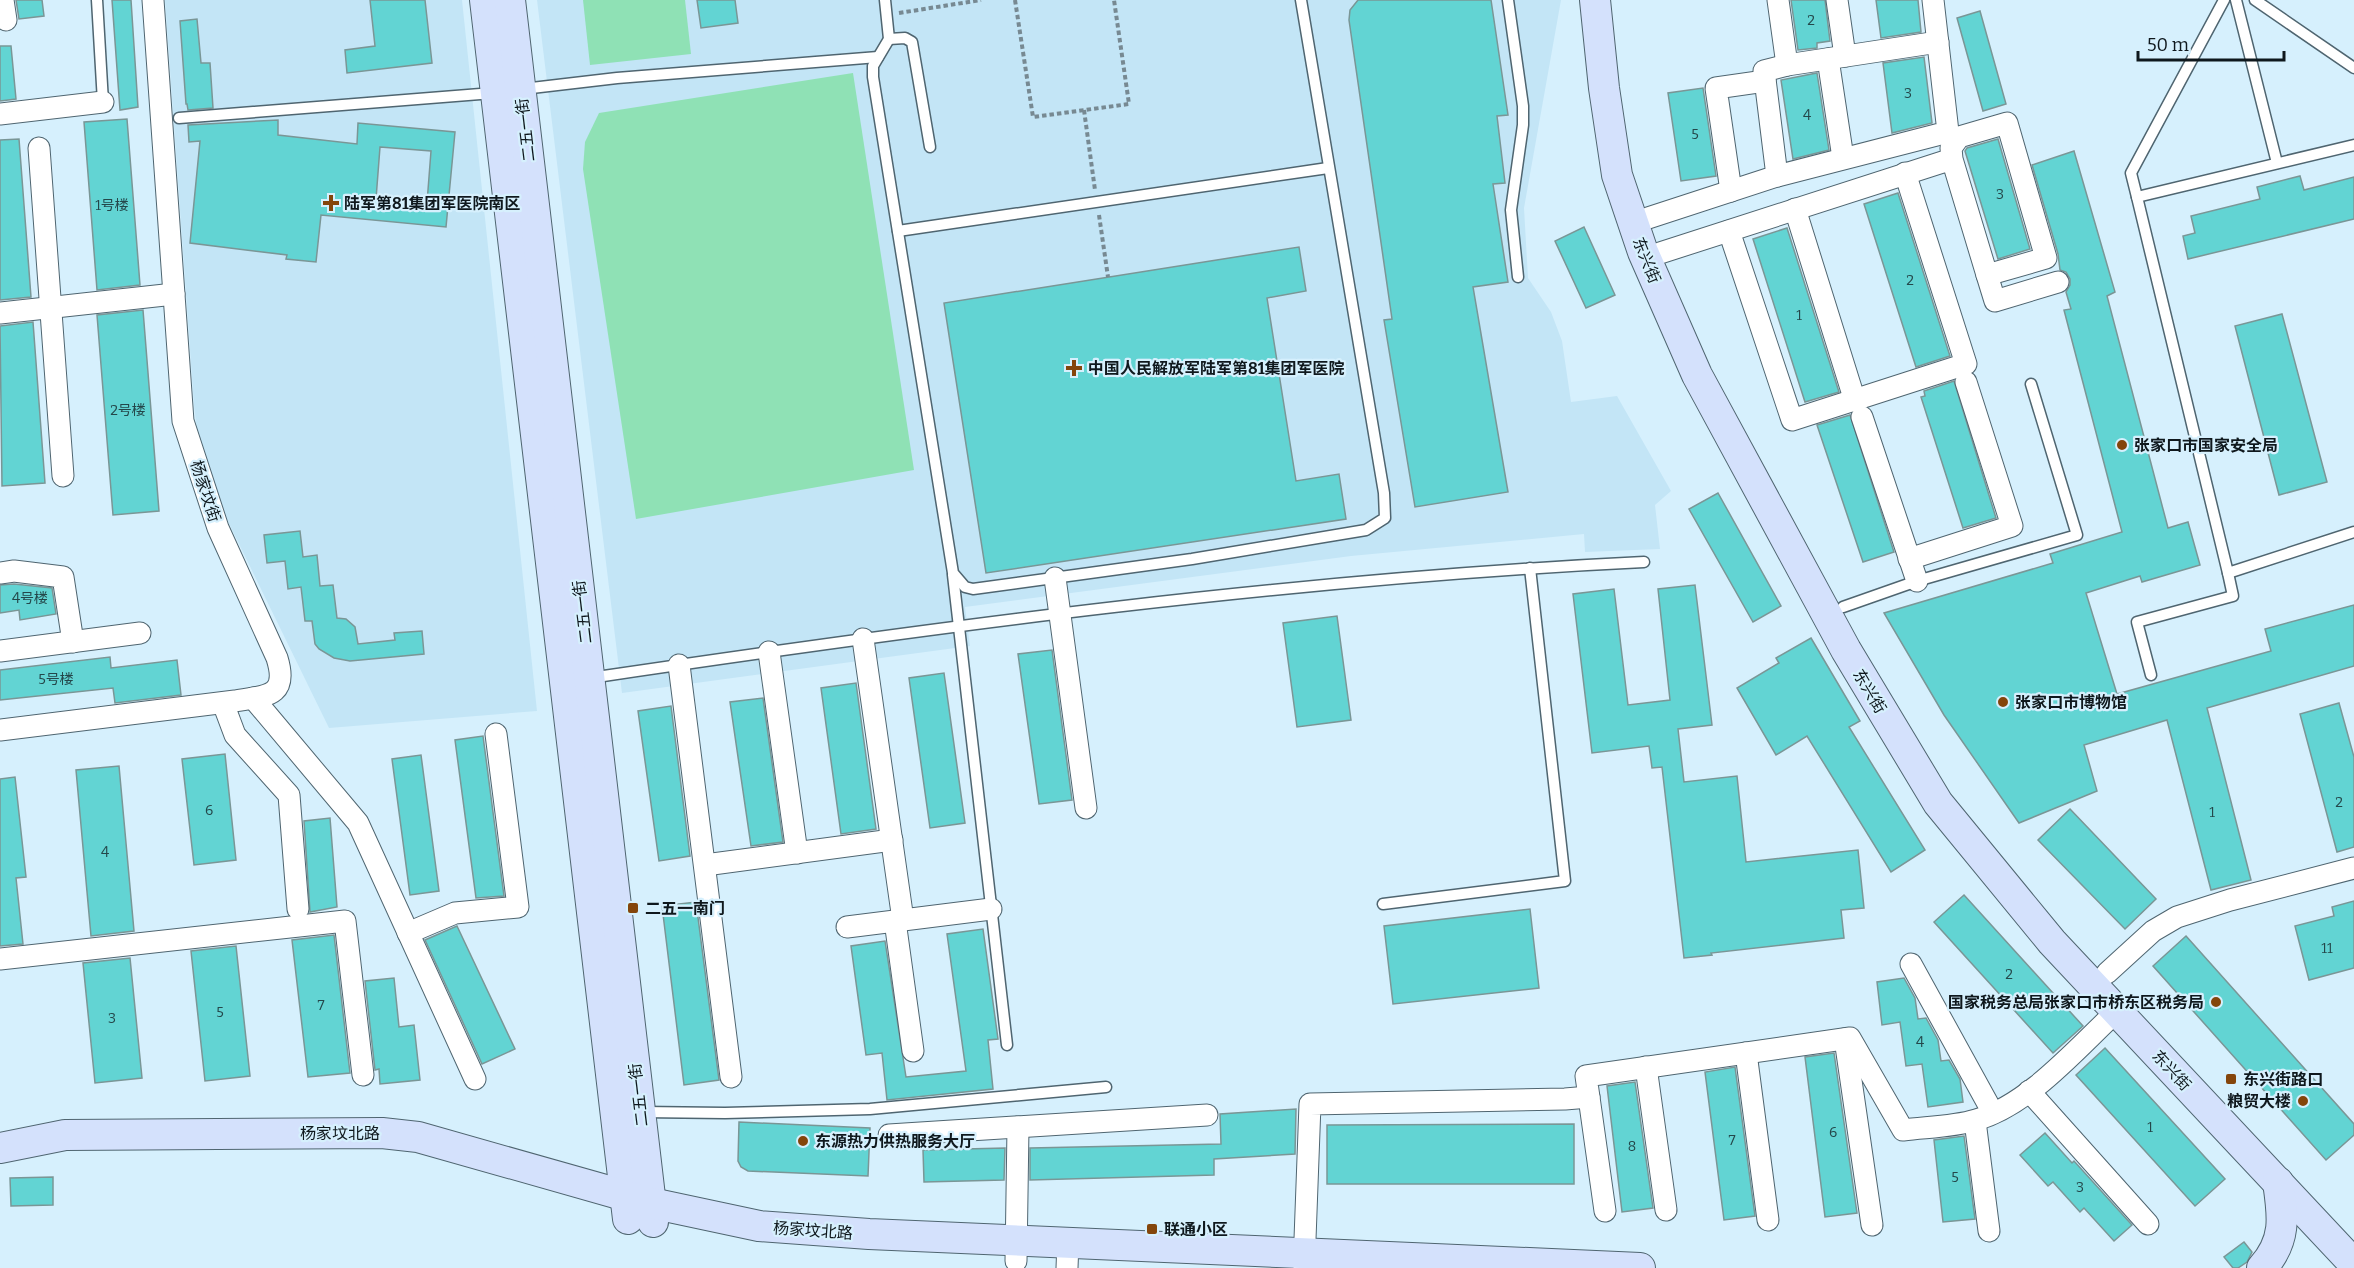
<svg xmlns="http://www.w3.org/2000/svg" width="2354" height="1268" viewBox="0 0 2354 1268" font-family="Bitter,'Noto Sans SC',serif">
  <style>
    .built { fill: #c3e5f6 }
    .green { fill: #8fe1b5 }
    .building { fill: #62d4d3; stroke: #7a9696; stroke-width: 1.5; fill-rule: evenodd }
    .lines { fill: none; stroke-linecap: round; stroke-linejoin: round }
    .lane-casing { stroke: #4f6570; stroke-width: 13 }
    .street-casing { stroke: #4f6570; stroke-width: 23 }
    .secondary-casing { stroke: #4f6570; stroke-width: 32 }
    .path { stroke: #778992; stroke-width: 4; stroke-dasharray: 4.5 3; stroke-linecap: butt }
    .lane { stroke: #fff; stroke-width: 10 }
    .street { stroke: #fff; stroke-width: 21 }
    .secondary { stroke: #d4e1fc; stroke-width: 30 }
    .poi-dot { fill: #84450b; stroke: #d6f0fd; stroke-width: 2 }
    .labels { text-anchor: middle; stroke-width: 4.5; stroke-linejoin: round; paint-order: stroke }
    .number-label { font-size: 14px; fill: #24474a }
    .street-label { font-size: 16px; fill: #0f181d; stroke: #d6f0fd }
    .poi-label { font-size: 16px; font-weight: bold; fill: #0f181d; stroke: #d6f0fd; text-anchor: start }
  </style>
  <rect width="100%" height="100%" fill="#d6f0fd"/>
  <!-- built -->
  <g class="built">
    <polygon points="165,0 462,0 537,711 329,728 216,497 199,448 194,405"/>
    <polygon points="537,0 1561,0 1524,208 1528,278 1551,312 1562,341 1571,402 1617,396 1671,491 1655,505 1660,549 1585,552 1584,534 1351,556 965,607 970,646 622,693"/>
  </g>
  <!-- green -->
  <g class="green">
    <polygon points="583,0 685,0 691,54 590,65"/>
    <polygon points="853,73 914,470 636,519 583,169 585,142 599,113"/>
  </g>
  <!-- building -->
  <g class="building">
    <polygon points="16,0 42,0 44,16 19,19"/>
    <polygon points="112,0 131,0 138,107 120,110"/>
    <polygon points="370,0 425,0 432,63 347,73 345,50 375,46"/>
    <polygon points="697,0 735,0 738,23 701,28"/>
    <polygon points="1358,0 1491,0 1508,115 1497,116 1505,183 1493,184 1508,282 1473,287 1508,492 1415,507 1384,320 1392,319 1349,20 1350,10"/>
    <polygon points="1791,0 1825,0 1830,41 1817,43 1817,48 1798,50"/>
    <polygon points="1876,0 1918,0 1921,32 1881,38"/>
    <polygon points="1980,11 2006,104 1983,111 1957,18"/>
    <polygon points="197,19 201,63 210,63 213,108 188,110 187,104 186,104 180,21"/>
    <polygon points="0,46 11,46 16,99 0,101"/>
    <polygon points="1924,57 1932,123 1892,133 1883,63"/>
    <polygon points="1817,73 1829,150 1793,159 1781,80"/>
    <polygon points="1703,88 1716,176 1681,181 1668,93"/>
    <polygon points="127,119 140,285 97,290 84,122"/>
    <path d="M278 120V135L357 144 358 123 455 132 446 227 321 215 316 262 286 259 287 255 190 243 200 141 189 142 188 125ZM380 147 431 151 427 203 376 199Z"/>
    <polygon points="19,139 31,297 0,300 0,140"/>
    <polygon points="1998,139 2030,249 1998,259 1965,151 1967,148"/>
    <polygon points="2074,151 2115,292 2107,296 2168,528 2188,522 2200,565 2142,582 2140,576 2086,593 2117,694 2271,651 2265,629 2354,605 2354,666 2207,708 2251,880 2211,890 2167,720 2084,745 2097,791 2019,823 1944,715 1884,613 2053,563 2050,554 2122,532 2064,310 2071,309 2066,292 2070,285 2070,279 2066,272 2060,270 2058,254 2032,165"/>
    <polygon points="2300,176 2304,190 2354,177 2354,219 2188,259 2183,236 2195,233 2191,216 2260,199 2257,187"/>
    <polygon points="1898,193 1950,356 1916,367 1864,204"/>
    <polygon points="1584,227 1615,295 1586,308 1555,241"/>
    <polygon points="1787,228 1839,392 1805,402 1753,239"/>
    <polygon points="1299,247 1306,291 1267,298 1296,481 1339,474 1346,519 986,573 944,303"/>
    <polygon points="143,310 159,511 113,515 97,315"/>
    <polygon points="2282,314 2327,482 2279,495 2235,326"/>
    <polygon points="33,322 45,483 2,486 0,326"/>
    <polygon points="1954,381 1996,518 1963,528 1921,397 1925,396 1924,391"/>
    <polygon points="1850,415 1894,552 1863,562 1817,425"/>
    <polygon points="1718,493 1781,606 1753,622 1689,509"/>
    <polygon points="300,531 303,557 317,555 320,586 333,585 337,618 346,619 355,627 358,644 395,640 394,633 422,631 424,654 350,661 334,658 319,649 315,644 312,621 305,621 301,587 288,589 285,561 267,563 264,535"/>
    <polygon points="14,584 52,588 56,614 20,620 19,610 0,613 0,585"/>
    <polygon points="1695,585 1712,725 1678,729 1684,782 1737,776 1746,862 1858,850 1864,908 1841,910 1844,938 1711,953 1712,955 1684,958 1662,767 1652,768 1649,746 1592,753 1573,594 1614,589 1628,705 1670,700 1658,589"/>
    <polygon points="1337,616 1351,720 1297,727 1283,623"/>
    <polygon points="1811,638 1860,721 1849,727 1925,850 1891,872 1807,736 1776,755 1737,688 1779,663 1776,658"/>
    <polygon points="1052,650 1072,800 1039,804 1018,654"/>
    <polygon points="110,657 111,668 177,660 181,695 115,703 113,688 0,700 0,670"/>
    <polygon points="944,673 965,823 930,828 909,678"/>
    <polygon points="856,683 876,829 841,834 821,688"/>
    <polygon points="763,698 783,842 751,846 730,702"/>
    <polygon points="2339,703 2354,757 2354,847 2337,852 2300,714"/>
    <polygon points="671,706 690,856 659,861 638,711"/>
    <polygon points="483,736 504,896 476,898 455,740"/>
    <polygon points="225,754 236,860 194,865 182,759"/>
    <polygon points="421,755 439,891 410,895 392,759"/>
    <polygon points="119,766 134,931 91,936 76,770"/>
    <polygon points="15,777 26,877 16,878 23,944 0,946 0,779"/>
    <polygon points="2070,809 2156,899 2125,929 2038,840"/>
    <polygon points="330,818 337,907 310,912 304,821"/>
    <polygon points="1964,895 2083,1026 2053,1053 1934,922"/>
    <polygon points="2354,901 2354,968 2309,980 2295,926 2334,916 2332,907"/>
    <polygon points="696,902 719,1080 684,1085 662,906"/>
    <polygon points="1530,909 1539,988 1393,1004 1384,926"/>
    <polygon points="457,926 515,1049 482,1064 425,940"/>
    <polygon points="983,929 998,1039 988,1040 993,1089 887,1100 882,1053 866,1055 851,946 885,941 906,1077 966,1071 947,934"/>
    <polygon points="334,935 350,1073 308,1077 292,940"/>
    <polygon points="2186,936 2354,1124 2354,1135 2326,1160 2153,966"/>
    <polygon points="236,946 250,1076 205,1081 191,951"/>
    <polygon points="130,958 142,1078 95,1083 83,963"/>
    <polygon points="394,978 399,1027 414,1025 420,1080 380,1084 379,1069 375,1070 365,981"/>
    <polygon points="1904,978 1915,998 1918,1019 1926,1018 1938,1040 1941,1061 1949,1060 1960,1079 1963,1102 1928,1107 1922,1064 1906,1066 1900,1022 1882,1025 1877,982"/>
    <polygon points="2105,1048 2225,1179 2195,1206 2076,1075"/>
    <polygon points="1834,1053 1857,1213 1825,1217 1805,1057"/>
    <polygon points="1735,1067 1755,1216 1724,1220 1705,1072"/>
    <polygon points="1635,1082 1653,1208 1622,1212 1607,1086"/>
    <polygon points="1296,1109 1295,1154 1214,1159 1214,1175 1030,1180 1030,1148 1221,1144 1220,1114"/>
    <polygon points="739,1122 870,1128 868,1176 748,1171 741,1167 738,1161"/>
    <polygon points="1574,1124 1574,1184 1327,1184 1327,1125"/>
    <polygon points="2045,1133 2072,1163 2074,1161 2132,1225 2114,1241 2084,1208 2080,1212 2053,1182 2048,1186 2020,1155"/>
    <polygon points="1964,1136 1975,1219 1943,1222 1934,1140"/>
    <polygon points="1005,1148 1004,1180 924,1182 923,1150"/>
    <polygon points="53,1177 53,1205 11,1206 10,1178"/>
    <polygon points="2244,1242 2252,1252 2247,1262 2238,1268 2233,1268 2224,1257"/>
  </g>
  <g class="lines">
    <!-- lane casing -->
    <g class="lane-casing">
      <g id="lane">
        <polyline points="97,0 103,102"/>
        <polyline points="885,0 889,39 873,66 873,77 953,573 965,587 973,589 1192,559 1366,530 1385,518 1384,493 1301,0"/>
        <polyline points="1508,0 1523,106 1523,125 1511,210 1518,277"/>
        <polyline points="2236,0 2277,163"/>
        <polyline points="2255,0 2354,68"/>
        <polyline points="889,39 905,38 912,42 930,147"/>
        <polyline points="523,89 617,78 878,57"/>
        <polyline points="179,118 493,93"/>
        <polyline points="2354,145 2137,197 2228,573 2354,532"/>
        <polyline points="2137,197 2131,173 2224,0"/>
        <polyline points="898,231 1328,168"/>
        <polyline points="953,575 1007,1045"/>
        <polyline points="1843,607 1917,581 2077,535 2031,384"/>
        <polyline points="2151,675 2137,622 2233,596 2228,573"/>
        <path d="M590 678C940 626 1291 579 1644 562"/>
        <polyline points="1383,904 1565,881 1530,568"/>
        <polyline points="642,1112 725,1113 870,1109 1106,1087"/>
      </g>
    </g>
    <!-- street casing -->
    <g class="street-casing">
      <g id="street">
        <polyline points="3,0 6,20"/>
        <polyline points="1778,0 1787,65"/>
        <polyline points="1837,0 1845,56"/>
        <polyline points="1828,59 1843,158"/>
        <polyline points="0,114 103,102"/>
        <polyline points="39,148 63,476"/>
        <polyline points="1777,176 1948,132 1933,0"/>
        <polyline points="1731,191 1716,88 1765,81"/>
        <polyline points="1795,209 1855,401"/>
        <polyline points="1648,218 1777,176 1764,71 1787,65 1938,42"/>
        <polyline points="1729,231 1792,420 1966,364 1905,173"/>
        <polyline points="1660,253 1952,159 1987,275 2046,258 2007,123 1959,137 1951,148 1952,159"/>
        <polyline points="1987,275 1995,301 2058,282"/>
        <polyline points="0,313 174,294"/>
        <polyline points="1862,417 1917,581"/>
        <polyline points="1909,559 2012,526 1966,382"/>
        <polyline points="0,573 14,571 63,577 73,642"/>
        <polyline points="1055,578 1086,808"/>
        <polyline points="863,639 903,920"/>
        <polyline points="0,651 140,633"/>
        <polyline points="769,652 797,853"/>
        <polyline points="679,665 731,1077"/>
        <polyline points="253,698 358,823 475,1079"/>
        <polyline points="223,703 235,735 289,795 298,909"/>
        <path d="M0 730 235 701C266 696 289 697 277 658L218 528 183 421 153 0"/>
        <polyline points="705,865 892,840"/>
        <polyline points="895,921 913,1051"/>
        <polyline points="847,927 991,909"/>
        <polyline points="408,933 455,913 518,907 496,734"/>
        <polyline points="0,959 345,921 363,1075"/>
        <polyline points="1911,964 1993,1113"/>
        <polyline points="2107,973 2153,931 2177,917 2230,900 2354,868"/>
        <polyline points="1845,1039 1872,1225"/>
        <polyline points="1746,1053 1768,1220"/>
        <polyline points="1646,1067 1666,1210"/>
        <polyline points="2029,1091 2148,1224"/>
        <polyline points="1975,1121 1989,1231"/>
        <polyline points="889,1135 1207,1115"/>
        <path d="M1605 1211 1586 1076 1850 1038 1903 1130C1926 1127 1953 1127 1976 1120 2029 1105 2077 1048 2117 1011"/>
        <polyline points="1016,1261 1018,1127"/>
        <polyline points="1304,1266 1310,1104 1565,1099 1589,1097"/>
        <polyline points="1067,1268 1068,1242"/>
      </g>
    </g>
    <!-- secondary casing -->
    <g class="secondary-casing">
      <g id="secondary">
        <polyline points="485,0 628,1219"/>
        <polyline points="510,0 653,1222"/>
        <polyline points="1595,0 1604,88 1617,175 1643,252 1697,375 1846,650 1938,803 2052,942 2354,1264"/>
        <polyline points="0,1148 65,1135 382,1133 418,1137 651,1203 759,1226 869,1234 1640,1268"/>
        <path d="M2262 1268C2287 1240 2283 1216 2278 1182"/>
      </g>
    </g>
    <!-- path -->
    <g class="path">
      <polyline points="1015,0 1033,117 1129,104 1114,0"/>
      <polyline points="899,13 981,0"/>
      <polyline points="1084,110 1095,190"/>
      <polyline points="1099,215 1108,277"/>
    </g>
    <!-- lane -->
    <use href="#lane" class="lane"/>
    <!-- street -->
    <use href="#street" class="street"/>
    <!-- secondary -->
    <use href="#secondary" class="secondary"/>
  </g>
  <!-- markers -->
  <g class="poi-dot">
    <path d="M328 194h6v6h6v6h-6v6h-6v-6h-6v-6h6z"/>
    <path d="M1071 359h6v6h6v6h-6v6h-6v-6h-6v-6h6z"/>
    <circle cx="2122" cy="445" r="6"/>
    <circle cx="2003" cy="702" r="6"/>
    <rect x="627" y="902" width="12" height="12" rx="3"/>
    <circle cx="2216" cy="1002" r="6"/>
    <rect x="2225" y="1073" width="12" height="12" rx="3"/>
    <circle cx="2303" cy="1101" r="6"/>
    <circle cx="803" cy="1141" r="6"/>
    <rect x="1146" y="1223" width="12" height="12" rx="3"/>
  </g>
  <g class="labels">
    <!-- number labels -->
    <g class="number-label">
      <text x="1811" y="25">2</text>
      <text x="1908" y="98">3</text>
      <text x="1807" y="120">4</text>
      <text x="1695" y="139">5</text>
      <text x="2000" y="199">3</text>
      <text x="112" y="210">1号楼</text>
      <text x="1910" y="285">2</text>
      <text x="1799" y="320">1</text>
      <text x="128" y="415">2号楼</text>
      <text x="30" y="603">4号楼</text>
      <text x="56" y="684">5号楼</text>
      <text x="2339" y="807">2</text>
      <text x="209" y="815">6</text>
      <text x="2212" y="817">1</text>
      <text x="105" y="857">4</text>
      <text x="2327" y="953">11</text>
      <text x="2009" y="979">2</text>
      <text x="321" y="1010">7</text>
      <text x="220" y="1017">5</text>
      <text x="112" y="1023">3</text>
      <text x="1920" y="1047">4</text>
      <text x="2150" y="1132">1</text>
      <text x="1833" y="1137">6</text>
      <text x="1732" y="1145">7</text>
      <text x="1632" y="1151">8</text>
      <text x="1955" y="1182">5</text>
      <text x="2080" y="1192">3</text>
    </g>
    <!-- street labels -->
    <g class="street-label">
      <text transform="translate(525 130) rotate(-97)" y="6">二五一街</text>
      <text transform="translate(1647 260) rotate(68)" y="6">东兴街</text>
      <text transform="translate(206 491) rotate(72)" y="6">杨家坟街</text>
      <text transform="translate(582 612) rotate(-97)" y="6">二五一街</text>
      <text transform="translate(1870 691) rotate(59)" y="6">东兴街</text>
      <text transform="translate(2172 1070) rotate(47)" y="6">东兴街</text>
      <text transform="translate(638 1095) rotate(-97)" y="6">二五一街</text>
      <text x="340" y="1139">杨家坟北路</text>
      <text transform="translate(813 1230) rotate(4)" y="6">杨家坟北路</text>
    </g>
    <!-- poi labels -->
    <g class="poi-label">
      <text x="344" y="209">陆军第81集团军医院南区</text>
      <text x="1088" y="374">中国人民解放军陆军第81集团军医院</text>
      <text x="2134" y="451">张家口市国家安全局</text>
      <text x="2015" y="708">张家口市博物馆</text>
      <text x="645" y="914">二五一南门</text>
      <text x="2204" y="1008" text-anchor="end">国家税务总局张家口市桥东区税务局</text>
      <text x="2243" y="1085">东兴街路口</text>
      <text x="2291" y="1107" text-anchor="end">粮贸大楼</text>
      <text x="815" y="1147">东源热力供热服务大厅</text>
      <text x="1164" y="1235">联通小区</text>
    </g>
  </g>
  <!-- scale -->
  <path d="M2138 51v9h146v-9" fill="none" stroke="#0f181d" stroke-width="3"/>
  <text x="2147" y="51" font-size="18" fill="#0f181d" stroke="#d6f0fd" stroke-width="4.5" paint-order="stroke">50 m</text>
</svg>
